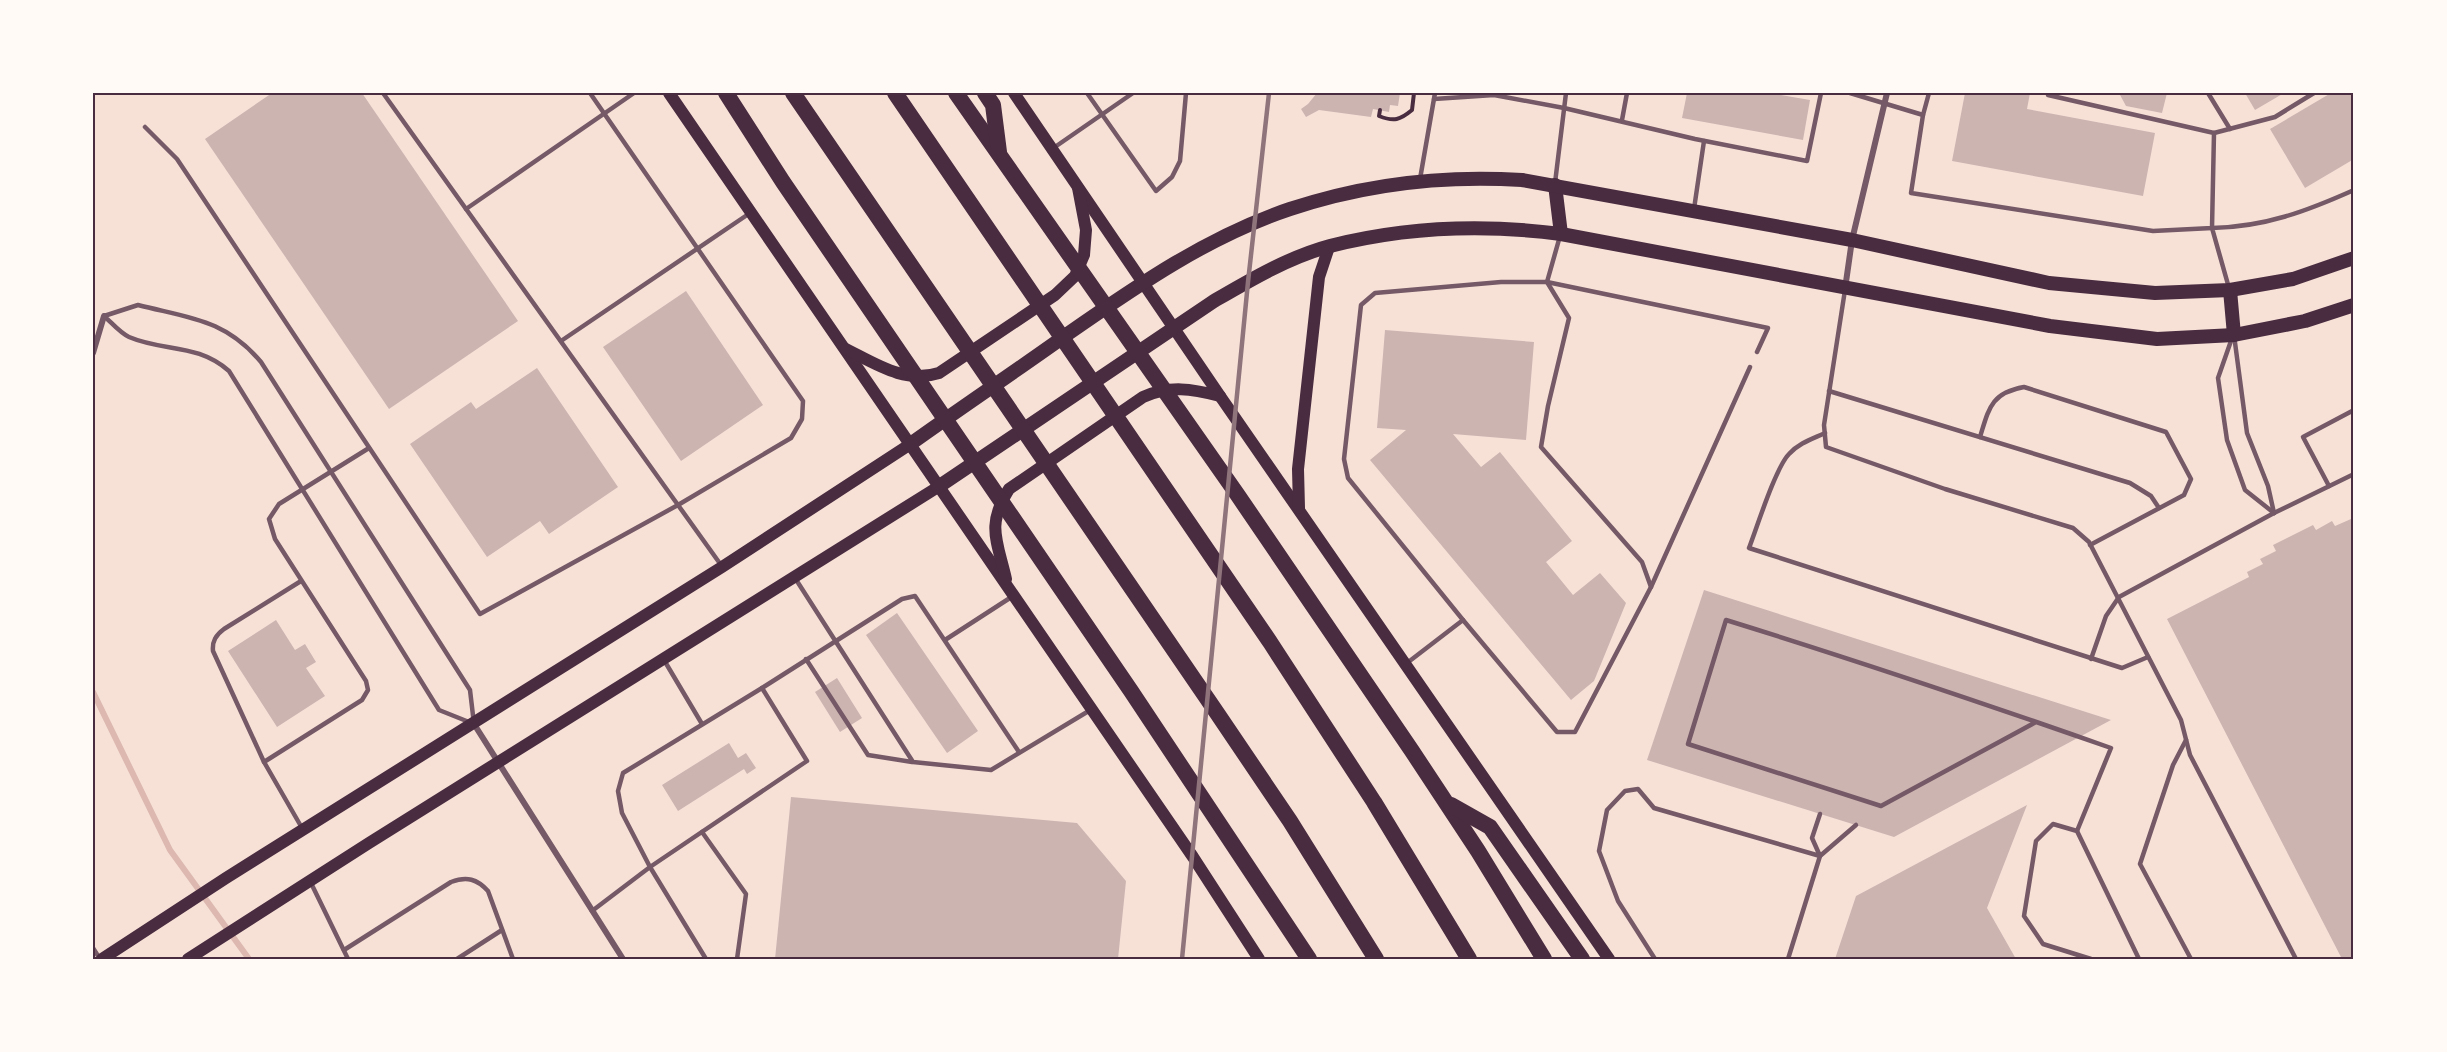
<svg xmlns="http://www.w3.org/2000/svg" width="2447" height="1052" viewBox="0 0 2447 1052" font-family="'PT Sans',sans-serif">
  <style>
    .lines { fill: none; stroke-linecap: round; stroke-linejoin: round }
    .stream { stroke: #dcb8b0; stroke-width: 6 }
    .building { fill: #ccb4b1 }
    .path { stroke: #4a2c40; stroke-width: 4 }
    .service { stroke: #755966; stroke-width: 4.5 }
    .minor { stroke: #755966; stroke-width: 6 }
    .secondary { stroke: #4a2c40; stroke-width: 12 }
    .primary { stroke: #4a2c40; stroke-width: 14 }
    .motorway { stroke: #4a2c40; stroke-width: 16 }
    .rail { stroke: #8f747c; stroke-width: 4.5 }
    .neatline { fill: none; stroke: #4a2c40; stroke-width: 2 }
  </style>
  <rect width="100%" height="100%" fill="#f7e1d7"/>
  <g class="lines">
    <!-- stream -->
    <polyline class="stream" points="93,692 170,850 249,959"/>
  </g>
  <!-- building -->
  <g class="building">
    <polygon points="272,93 362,93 518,321 389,409 205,139"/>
    <polygon points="1317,93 1400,93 1398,106 1390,105 1389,112 1373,109 1371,117 1319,110 1306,117 1301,109 1308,104"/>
    <polygon points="1687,93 1770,93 1810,100 1803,140 1682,118"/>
    <polygon points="1965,93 2030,93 2027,109 2155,133 2143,196 1952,161"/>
    <polygon points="2119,93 2167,93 2162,113 2126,106"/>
    <polygon points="2245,93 2284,93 2255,110"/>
    <polygon points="2331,93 2354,93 2354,159 2305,188 2270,129"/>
    <polygon points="686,291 763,405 681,461 603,347"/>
    <polygon points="1385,330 1534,342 1526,440 1453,434 1481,467 1500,452 1572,541 1546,562 1573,595 1600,573 1626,603 1594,681 1571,700 1370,460 1406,430 1377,428"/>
    <polygon points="537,368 618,487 549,534 540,521 487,557 410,444 471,402 476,409"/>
    <polygon points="2351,519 2354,522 2354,959 2342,959 2167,619 2249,577 2247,572 2263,564 2260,559 2276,551 2273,545 2313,525 2316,530 2332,521 2335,526"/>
    <polygon points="1704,590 2111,720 1894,837 1647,760"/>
    <polygon points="897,613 978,731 947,753 866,635"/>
    <polygon points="276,620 295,650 305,644 316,662 306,668 325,696 277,727 228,651"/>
    <polygon points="837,678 862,718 840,732 815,692"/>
    <polygon points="729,743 738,758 746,753 756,768 747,774 744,769 678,811 662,785"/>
    <polygon points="791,797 1077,823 1126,881 1118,959 775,959"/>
    <polygon points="2027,805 1987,908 2016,959 1835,959 1856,896"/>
  </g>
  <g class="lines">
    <!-- path -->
    <path class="path" d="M1380 110 1379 116C1394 122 1400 120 1412 110L1414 93"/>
    <!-- service -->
    <g class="service">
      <polyline points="383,93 678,505 791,438 802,419 803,401 590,93"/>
      <polyline points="1087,93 1156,191 1172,177 1180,161 1186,93"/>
      <polyline points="1850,93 1923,115 1911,193 2153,231 2212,228 2214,133 2048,95 2048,93"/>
      <polyline points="2208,93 2230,129"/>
      <polyline points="1434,99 1494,95 1564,108 1695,139 1807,161 1821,93"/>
      <polyline points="1923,115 1929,93"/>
      <polyline points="1622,120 1627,93"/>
      <polyline points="145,127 177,159 480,614 678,505 721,565"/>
      <polyline points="2214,133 2275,117 2314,93"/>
      <polyline points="1052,149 1133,93"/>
      <polyline points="1420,179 1435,93"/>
      <polyline points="1555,183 1566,93"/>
      <polyline points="466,209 634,93"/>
      <polyline points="1694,209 1704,141"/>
      <path d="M2229 288 2212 228C2265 227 2307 211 2354 190"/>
      <polyline points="1845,290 1824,425 1826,447 1945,489 2073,528 2089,542 2181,720 2190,755 2296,959"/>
      <path d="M138 305C189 318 225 319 261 362L470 690 474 724 439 710 229 371C197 343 164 352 129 337 120 333 111 322 104 316Z"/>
      <polyline points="2234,335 2247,433 2268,486 2274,513"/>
      <polyline points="2232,338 2218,378 2227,440 2245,490 2274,513"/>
      <polyline points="561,341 750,213"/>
      <polyline points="1829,391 2130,483 2151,496 2159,508"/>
      <path d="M1825 433C1812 439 1799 443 1789 454 1776 467 1757 527 1749 548L2122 668 2148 657"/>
      <path d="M1980 437C1989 408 1991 393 2024 387L2166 432 2191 479 2184 495 2090 545"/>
      <polyline points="2329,486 2303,437 2354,410"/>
      <polyline points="795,578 913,762 991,770 1092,709"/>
      <polyline points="1651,587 1750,367"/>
      <polyline points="1463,620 1348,478 1344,459 1361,305 1375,293 1501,282 1547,282 1768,328 1757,352"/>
      <polyline points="945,640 1013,596"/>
      <polyline points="806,659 868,755 912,762"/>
      <polyline points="2091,659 2106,616 2119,597 2274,513 2354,474"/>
      <polyline points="664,660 702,724"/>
      <polyline points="1407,663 1463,620 1557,732 1575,732 1651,587 1642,562 1541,447 1548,406 1569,318 1547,282 1560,236"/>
      <polyline points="762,688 902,599 915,596 1019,752"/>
      <path d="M2036 722 1881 806 1688 744 1726 620C1855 660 1983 703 2111 748L2077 831"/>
      <polyline points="2186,740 2173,765 2140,864 2191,959"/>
      <path d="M264 762 213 651C212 641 216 635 224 629L301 581"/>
      <polyline points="1820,814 1812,838 1820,856 1856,825"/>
      <polyline points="302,828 264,762 362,700 368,690 366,681 275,539 269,519 279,504 369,448"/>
      <polyline points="702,832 746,894 737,959"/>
      <polyline points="311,883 348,959"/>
      <polyline points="592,911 650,867 807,761 762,688 623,773 618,791 622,813 650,867 706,959"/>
      <polyline points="93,948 100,959"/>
      <path d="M344 950 451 882C467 876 477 879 488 891L513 959"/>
      <polyline points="457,959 502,930"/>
      <polyline points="1655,959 1618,901 1599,851 1607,810 1625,791 1638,789 1654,808 1820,856 1788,959"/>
      <polyline points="2091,959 2043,944 2024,916 2036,841 2053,824 2077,831 2139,959"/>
    </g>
    <!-- minor -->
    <g class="minor">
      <polyline points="1845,289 1852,240 1887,93"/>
      <polyline points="93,353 104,316"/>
      <polyline points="474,724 623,959"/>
    </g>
    <!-- secondary -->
    <g class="secondary">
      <polyline points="669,93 1193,857 1259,959"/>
      <polyline points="1014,93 1220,396 1609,959"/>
      <path d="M846 349C876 364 905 384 939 373L1055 295 1075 276 1084 255 1086 230 1078 188"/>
      <polyline points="1299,508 1298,469 1319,277 1329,247"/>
      <path d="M1006 579C997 540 986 525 1009 489L1143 397C1170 385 1192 389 1220 396"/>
      <polyline points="102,959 226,878 722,567 909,445"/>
      <polyline points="188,959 369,843 938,487"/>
    </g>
    <!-- primary -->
    <g class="primary">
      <polyline points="1555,185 1561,234"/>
      <polyline points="2230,290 2234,335"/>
      <path d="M909 445C962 407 1016 371 1069 333 1138 285 1209 236 1290 209 1365 184 1443 175 1522 180L1852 240 2049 283 2155 293 2230 290 2293 279 2354 258"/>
      <path d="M938 487 1214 301C1250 280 1289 257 1330 246 1405 227 1484 224 1561 234L2050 326 2157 339 2234 335 2305 321 2354 305"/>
    </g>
    <!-- motorway -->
    <g class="motorway">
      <polyline points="726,93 783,182 1131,691 1309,959"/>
      <polyline points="793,93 1217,713 1290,821 1376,959"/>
      <polyline points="895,93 1270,642 1374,802 1469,959"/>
      <polyline points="956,93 1237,494 1412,751 1478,851 1544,959"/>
      <polyline points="985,93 993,105 999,152"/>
      <polyline points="1451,805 1490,827 1582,959"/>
    </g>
    <!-- rail -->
    <polyline class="rail" points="1182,959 1248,282 1269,93"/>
  </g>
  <!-- border -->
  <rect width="2447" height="1052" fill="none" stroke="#fffaf5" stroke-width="189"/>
  <rect x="94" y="94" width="2258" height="864" class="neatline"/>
</svg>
